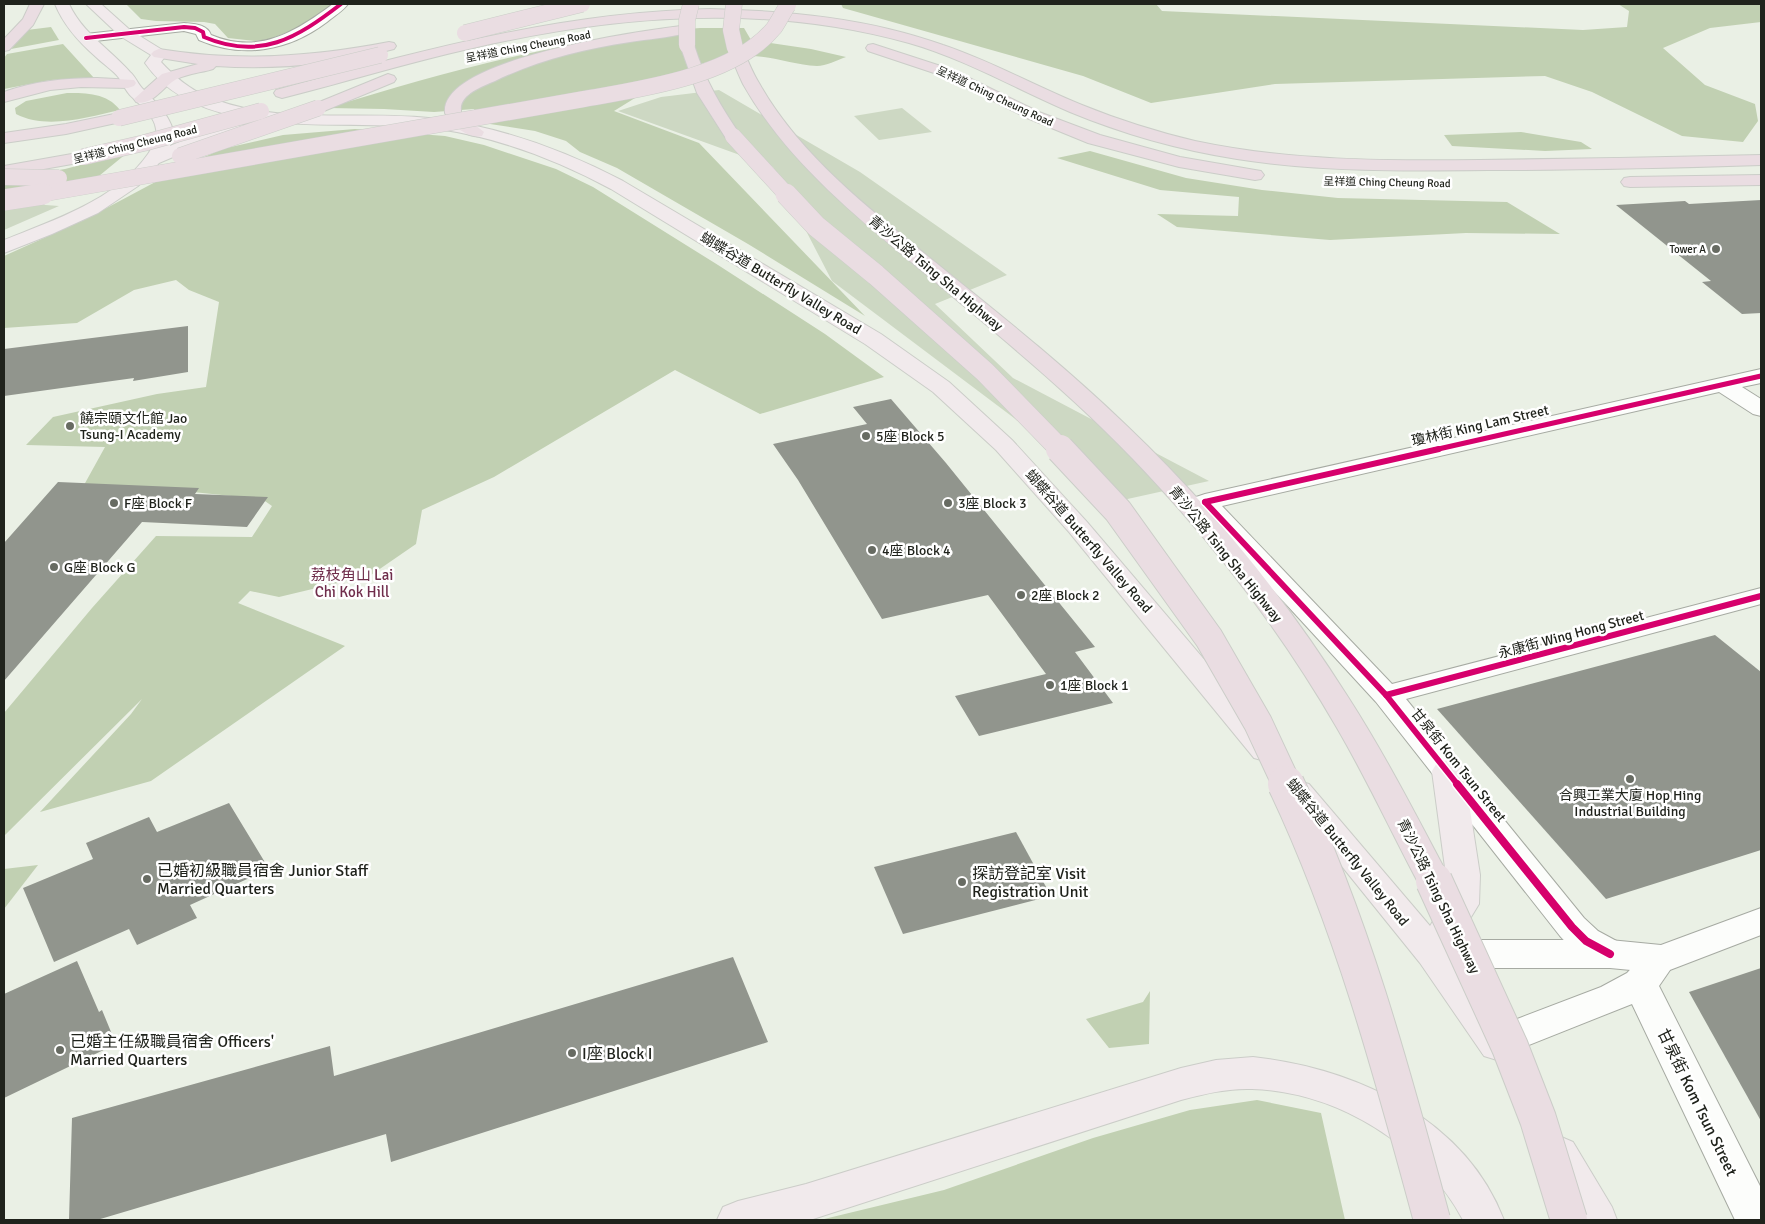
<svg xmlns="http://www.w3.org/2000/svg" width="1765" height="1224" viewBox="0 0 1765 1224" font-family="Signika,'Noto Sans TC',sans-serif">
  <style>
    .green { fill: #cdd8c3 }
    .forest { fill: #c1d0b2 }
    .building { fill: #91958d }
    .lines { fill: none; stroke-linecap: round; stroke-linejoin: round }
    .street-casing { stroke: #a6aaa2; stroke-width: 2 }
    .secondary-casing { stroke: #a6aaa2; stroke-width: 2 }
    .primary-casing { stroke: #cbcdc8; stroke-width: 2 }
    .highway-casing { stroke: #cbcdc8; stroke-width: 2 }
    .street { fill: #fcfdfb; fill-rule: evenodd }
    .secondary { fill: #fcfdfb; fill-rule: evenodd }
    .primary { fill: #f1eaec; fill-rule: evenodd }
    .highway { fill: #eadde2; fill-rule: evenodd }
    .highway-bridge-far3-casing { stroke: #cbcdc8; stroke-width: 17; stroke-linecap: butt }
    .highway-bridge-far2-casing { stroke: #cbcdc8; stroke-width: 22; stroke-linecap: butt }
    .highway-bridge-far1-casing { stroke: #cbcdc8; stroke-width: 30; stroke-linecap: butt }
    .highway-bridge-casing { stroke: #cbcdc8; stroke-width: 38; stroke-linecap: butt }
    .highway-bridge-far3 { stroke: #eadde2; stroke-width: 16 }
    .highway-bridge-far2 { stroke: #eadde2; stroke-width: 21 }
    .highway-bridge-far1 { stroke: #eadde2; stroke-width: 28 }
    .highway-bridge { stroke: #eadde2; stroke-width: 36 }
    .cycleway-far3-casing { stroke: #fff; stroke-width: 5.5 }
    .cycleway-far2-casing { stroke: #fff; stroke-width: 8 }
    .cycleway-far1-casing { stroke: #fff; stroke-width: 9 }
    .cycleway-casing { stroke: #fff; stroke-width: 11 }
    .cycleway-far3 { stroke: #d6006c; stroke-width: 4 }
    .cycleway-far2 { stroke: #d6006c; stroke-width: 5 }
    .cycleway-far1 { stroke: #d6006c; stroke-width: 6 }
    .cycleway { stroke: #d6006c; stroke-width: 8 }
    .poi-dot { fill: #676b62; stroke: #fff; stroke-width: 2 }
    .labels { text-anchor: middle; stroke-width: 5; stroke-linejoin: round; paint-order: stroke }
    .far-street-label { font-size: 11px; fill: #20231c; stroke: #fff }
    .far-poi-label { font-size: 11px; fill: #20231c; stroke: #fff; text-anchor: end }
    .street-label { font-size: 14px; fill: #20231c; stroke: #fff }
    .poi-label { font-size: 14px; fill: #20231c; stroke: #fff; text-anchor: start }
    .neighbourhood-label { font-size: 15px; fill: #6f2d4b; stroke: #fff }
    .near-poi-label { font-size: 16px; fill: #20231c; stroke: #fff; text-anchor: start }
    .near-street-label { font-size: 16px; fill: #20231c; stroke: #fff }
  </style>
  <rect width="100%" height="100%" fill="#eaf0e5"/>
  <!-- green -->
  <g class="green">
    <polygon points="719,90 860,172 1007,275 935,304 1013,378 1209,481 1123,500 832,281 773,167 618,111 661,97"/>
    <polygon points="902,108 932,132 879,140 854,116"/>
    <polygon points="19,203 59,206 4,230 4,204"/>
  </g>
  <!-- forest -->
  <g class="forest">
    <polygon points="126,4 332,4 313,22 270,39 255,41 228,38 215,24 204,22 156,21 141,19"/>
    <polygon points="841,4 1156,4 1162,11 1583,30 1627,27 1629,11 1618,4 1761,4 1761,22 1710,28 1663,48 1705,85 1755,104 1758,121 1743,142 1682,136 1592,92 1545,76 1275,84 1151,103 1083,76 843,8"/>
    <polygon points="51,27 59,40 11,49 27,30"/>
    <path d="M700 28H744L751 40 811 49 846 57C837 60 826 66 817 66 794 65 773 56 749 56 696 56 658 84 614 111L699 143 865 316 748 244 617 168 580 152 566 141 535 131 490 124 479 119 474 109 434 112 384 109 328 108C449 70 573 37 700 28Z"/>
    <polygon points="63,44 94,78 51,80 4,89 4,58 7,54"/>
    <path d="M67 93C87 93 107 93 120 110 88 117 47 130 16 114L15 108 26 101Z"/>
    <polygon points="355,129 445,136 484,145 556,169 593,187 718,265 825,334 884,377 760,414 675,370 494,477 422,510 416,544 371,575 279,597 250,591 238,603 345,646 151,781 40,812 131,714 142,699 4,836 4,713 92,608 156,536 252,537 272,506 262,499 183,491 84,485 105,447 26,445 53,417 157,394 206,387 219,302 189,290 176,280 134,290 77,323 4,328 4,256 86,219 189,164 222,149 283,135"/>
    <polygon points="1521,132 1581,142 1592,149 1545,151 1452,146 1444,135"/>
    <polygon points="1090,151 1186,178 1262,190 1338,198 1507,202 1560,234 1466,233 1330,240 1177,227 1157,214 1238,216 1239,197 1160,190 1057,158"/>
    <polygon points="127,153 77,194 4,201 4,179 65,169"/>
    <polygon points="38,865 4,909 4,869"/>
    <polygon points="1150,991 1149,1044 1109,1048 1086,1019 1143,1002"/>
    <polygon points="1257,1100 1321,1113 1345,1220 820,1220 944,1190 1093,1138 1190,1110"/>
  </g>
  <!-- building -->
  <g class="building">
    <polygon points="1761,200 1761,313 1742,314 1702,282 1711,281 1616,205 1685,201 1689,204"/>
    <polygon points="188,326 188,372 133,381 134,378 4,396 4,349"/>
    <polygon points="891,399 946,463 1095,647 1075,652 1113,703 979,736 955,696 1046,674 988,595 882,619 798,480 773,444 867,424 853,407"/>
    <polygon points="58,482 199,488 195,494 268,497 247,527 142,522 4,681 4,543"/>
    <polygon points="1715,635 1761,672 1761,850 1606,899 1437,709"/>
    <polygon points="229,803 269,869 190,905 197,918 137,945 129,929 54,962 23,888 93,859 86,843 149,817 157,832"/>
    <polygon points="1016,832 1051,896 903,934 874,867"/>
    <polygon points="733,957 768,1042 391,1162 386,1134 97,1220 69,1220 72,1118 330,1046 334,1076"/>
    <polygon points="77,961 99,1012 102,1010 116,1044 4,1098 4,994"/>
    <polygon points="1761,968 1761,1121 1689,992"/>
  </g>
  <g class="lines">
    <!-- street casing -->
    <g class="street-casing">
      <g id="street">
        <path d="M333 4H348C343 11 334 16 327 22 289 51 243 59 199 40L196 34 184 31 86 42 81 41 79 38 81 35 86 34 184 23C194 24 207 24 211 35 259 55 295 32 333 4Z"/>
        <path d="M1761 369V383L1742 387 1761 399V416L1753 414 1719 392 1222 506 1392 684 1761 588V604L1406 699 1584 918 1598 931 1622 944 1628 954 1622 964C1619 965 1614 967 1611 968 1595 969 1570 947 1560 936L1376 702 1192 502 1196 497 1205 494Z"/>
        <polygon points="1652,956 1665,960 1670,970 1659,986 1761,1188 1761,1220 1735,1220 1632,1004 1496,1058 1483,1054 1477,1043 1483,1032 1601,987 1627,973 1639,960"/>
      </g>
    </g>
    <!-- secondary casing -->
    <g class="secondary-casing">
      <polygon id="secondary" points="1761,908 1761,935 1662,973 1610,968 1451,968 1439,964 1433,954 1439,944 1451,940 1610,940 1661,945"/>
    </g>
    <!-- primary casing -->
    <g class="primary-casing">
      <g id="primary">
        <path d="M55 4H69C83 34 109 48 130 72 136 77 138 85 144 90 156 103 168 113 173 130L170 146 205 131 262 122 268 123 270 127 268 131 262 132 215 139 159 163 138 186 98 213 52 234 4 253V240C54 220 116 200 148 154 152 148 158 137 156 129 154 114 138 104 129 94 125 89 122 83 119 78 113 70 103 64 96 57 79 42 64 26 55 4Z"/>
        <path d="M86 4H101L130 30 164 51 167 54 161 62C174 76 189 89 206 96 278 127 362 109 438 119 503 128 566 151 623 181L881 334 949 382 1012 440 1087 522 1276 744 1280 751 1276 758 1265 761 1254 758 1069 532 996 450 933 392 865 344 611 189C557 160 500 138 439 129 352 116 203 147 145 63L151 55 120 36Z"/>
        <polygon points="1448,760 1459,763 1464,771 1480,875 1479,904 1457,940 1445,944 1510,1034 1516,1045 1510,1056 1497,1060 1484,1056 1420,963 1282,792 1287,784 1298,781 1309,784 1430,926 1445,902 1446,875 1432,771 1437,763"/>
        <path d="M1253 1057C1355 1068 1465 1118 1504 1220H1463C1423 1145 1338 1092 1252 1089 1228 1088 1204 1094 1181 1100L810 1220H717L723 1207 738 1201 806 1184 1181 1068 1216 1060Z"/>
        <polygon points="1559,1136 1573,1142 1612,1207 1617,1220 1575,1220 1539,1154 1545,1142"/>
      </g>
    </g>
    <!-- highway casing -->
    <g class="highway-casing">
      <g id="highway">
        <polygon points="30,4 44,4 33,25 9,50 4,51 4,39 23,19"/>
        <path d="M710 9C789 11 868 18 943 45 991 61 1035 86 1082 105 1119 120 1157 132 1195 141 1288 161 1385 161 1480 160 1574 159 1667 157 1761 155V165C1670 168 1579 170 1488 170 1404 171 1320 172 1237 159 1180 150 1123 134 1070 112 1016 89 965 59 909 43 765 3 617 15 473 48 409 62 346 82 282 98L276 96 274 93 276 90C421 51 559 12 710 9Z"/>
        <path d="M681 26 686 27 688 30 686 33C668 38 648 39 630 42 583 49 538 60 495 81 481 87 455 96 462 115L484 132 482 136C468 139 451 125 445 113 439 59 641 31 681 26Z"/>
        <path d="M687 41 692 42 694 45C705 80 721 107 741 136L739 140H727L697 93 680 45 682 42Z"/>
        <path d="M389 42 394 43 396 46 394 49C337 64 275 70 216 66L213 69C201 73 182 74 172 82 161 90 151 106 136 102L134 99 162 74 198 64 154 57 151 54 154 51 159 49C239 62 310 57 389 42Z"/>
        <path d="M735 44 740 45 742 48C748 60 752 72 759 83 802 160 879 216 946 271 1008 321 1070 371 1127 426 1211 506 1286 599 1348 697 1386 756 1418 819 1451 881L1446 890 1434 894 1422 890C1393 836 1368 781 1337 728 1281 631 1211 540 1133 459 1073 396 1005 341 939 285 868 226 789 166 743 84 737 72 733 60 728 48L730 45Z"/>
        <polygon points="873,44 953,70 1039,112 1100,135 1180,157 1255,170 1261,171 1264,175 1261,179 1255,180 1179,167 1088,143 1027,118 943,76 868,51 866,48 868,45"/>
        <polygon points="388,74 394,76 396,79 394,82 324,111 312,111 310,108 312,105"/>
        <path d="M97 78 134 80 136 83 134 86 128 88 81 87 50 90 4 102V92C34 81 65 78 97 78Z"/>
        <polygon points="119,113 125,115 127,118 125,121 66,134 4,143 4,133 66,124"/>
        <polygon points="83,152 89,153 92,157 89,161 4,176 4,166"/>
        <polygon points="1761,175 1761,185 1630,187 1624,186 1621,182 1624,178 1630,177"/>
      </g>
    </g>
    <!-- street -->
    <use href="#street" class="street"/>
    <!-- secondary -->
    <use href="#secondary" class="secondary"/>
    <!-- primary -->
    <use href="#primary" class="primary"/>
    <!-- highway -->
    <use href="#highway" class="highway"/>
    <!-- highway-bridge-far3 casing -->
    <g class="highway-bridge-far3-casing">
      <g id="highway-bridge-far3">
        <polyline points="734,4 731,30 735,48"/>
        <polyline points="465,33 582,4"/>
        <polyline points="687,45 687,20 691,4"/>
        <polyline points="119,118 380,55"/>
        <polyline points="733,136 787,195"/>
        <polyline points="180,156 318,108"/>
        <polyline points="83,157 144,143 261,111"/>
        <polyline points="4,177 59,178"/>
        <path d="M35 195 584 99C642 89 735 76 774 28 779 21 783 12 788 5"/>
      </g>
    </g>
    <!-- highway-bridge-far2 casing -->
    <g class="highway-bridge-far2-casing">
      <g id="highway-bridge-far2">
        <polyline points="786,194 816,226 876,275 985,372 1061,450"/>
        <polyline points="4,200 43,194"/>
      </g>
    </g>
    <!-- highway-bridge-far1 casing -->
    <g class="highway-bridge-far1-casing">
      <polyline id="highway-bridge-far1" points="1060,449 1118,511 1209,638 1258,723 1287,785"/>
    </g>
    <!-- highway-bridge casing -->
    <g class="highway-bridge-casing">
      <g id="highway-bridge">
        <path d="M1286 784C1352 923 1392 1072 1432 1220"/>
        <polyline points="1434,881 1510,1047 1538,1119 1569,1220"/>
      </g>
    </g>
    <!-- highway-bridge-far3 -->
    <use href="#highway-bridge-far3" class="highway-bridge-far3"/>
    <!-- highway-bridge-far2 -->
    <use href="#highway-bridge-far2" class="highway-bridge-far2"/>
    <!-- highway-bridge-far1 -->
    <use href="#highway-bridge-far1" class="highway-bridge-far1"/>
    <!-- highway-bridge -->
    <use href="#highway-bridge" class="highway-bridge"/>
    <!-- cycleway-far3 casing -->
    <g class="cycleway-far3-casing">
      <path id="cycleway-far3" d="M86 38 184 27 195 28 203 32 204 37C260 61 297 38 341 4"/>
    </g>
    <!-- cycleway-far2 casing -->
    <g class="cycleway-far2-casing">
      <polyline id="cycleway-far2" points="1434,450 1761,376"/>
    </g>
    <!-- cycleway-far1 casing -->
    <g class="cycleway-far1-casing">
      <g id="cycleway-far1">
        <polyline points="1205,502 1386,695 1458,785"/>
        <polyline points="1205,502 1439,449"/>
        <polyline points="1386,695 1761,596"/>
      </g>
    </g>
    <!-- cycleway casing -->
    <g class="cycleway-casing">
      <polyline id="cycleway" points="1457,784 1572,927 1586,941 1610,954"/>
    </g>
    <!-- cycleway-far3 -->
    <use href="#cycleway-far3" class="cycleway-far3"/>
    <!-- cycleway-far2 -->
    <use href="#cycleway-far2" class="cycleway-far2"/>
    <!-- cycleway-far1 -->
    <use href="#cycleway-far1" class="cycleway-far1"/>
    <!-- cycleway -->
    <use href="#cycleway" class="cycleway"/>
  </g>
  <!-- markers -->
  <g class="poi-dot">
    <circle cx="1716" cy="249" r="5"/>
    <circle cx="70" cy="426" r="5"/>
    <circle cx="866" cy="436" r="5"/>
    <circle cx="114" cy="503" r="5"/>
    <circle cx="948" cy="503" r="5"/>
    <circle cx="872" cy="550" r="5"/>
    <circle cx="54" cy="567" r="5"/>
    <circle cx="1021" cy="595" r="5"/>
    <circle cx="1050" cy="685" r="5"/>
    <circle cx="1630" cy="779" r="5"/>
    <circle cx="147" cy="879" r="5"/>
    <circle cx="962" cy="882" r="5"/>
    <circle cx="60" cy="1050" r="5"/>
    <circle cx="572" cy="1053" r="5"/>
  </g>
  <g class="labels">
    <!-- far-street labels -->
    <g class="far-street-label">
      <text transform="translate(528 46) rotate(-11)" y="4">呈祥道 Ching Cheung Road</text>
      <text transform="translate(995 96) rotate(25)" y="4">呈祥道 Ching Cheung Road</text>
      <text transform="translate(135 144) rotate(-14)" y="4">呈祥道 Ching Cheung Road</text>
      <text transform="translate(1387 182) rotate(1)" y="4">呈祥道 Ching Cheung Road</text>
    </g>
    <!-- far-poi labels -->
    <g class="far-poi-label">
      <text x="1706" y="253">Tower A</text>
    </g>
    <!-- street labels -->
    <g class="street-label">
      <text transform="translate(936 273) rotate(40)" y="5">青沙公路 Tsing Sha Highway</text>
      <text transform="translate(781 283) rotate(31)" y="5">蝴蝶谷道 Butterfly Valley Road</text>
      <text transform="translate(1480 425) rotate(-13)" y="5">瓊林街 King Lam Street</text>
      <text transform="translate(1089 541) rotate(49)" y="5">蝴蝶谷道 Butterfly Valley Road</text>
      <text transform="translate(1226 554) rotate(51)" y="5">青沙公路 Tsing Sha Highway</text>
      <text transform="translate(1571 634) rotate(-15)" y="5">永康街 Wing Hong Street</text>
      <text transform="translate(1459 765) rotate(51)" y="5">甘泉街 Kom Tsun Street</text>
      <text transform="translate(1348 852) rotate(51)" y="5">蝴蝶谷道 Butterfly Valley Road</text>
      <text transform="translate(1439 896) rotate(64)" y="5">青沙公路 Tsing Sha Highway</text>
    </g>
    <!-- poi labels -->
    <g class="poi-label">
      <text x="80" y="423">饒宗頤文化館 Jao<tspan x="80" dy="16">Tsung-I Academy</tspan></text>
      <text x="876" y="441">5座 Block 5</text>
      <text x="124" y="508">F座 Block F</text>
      <text x="958" y="508">3座 Block 3</text>
      <text x="882" y="555">4座 Block 4</text>
      <text x="64" y="572">G座 Block G</text>
      <text x="1031" y="600">2座 Block 2</text>
      <text x="1060" y="690">1座 Block 1</text>
      <text x="1630" y="800" text-anchor="middle">合興工業大廈 Hop Hing<tspan x="1630" dy="16">Industrial Building</tspan></text>
    </g>
    <!-- neighbourhood labels -->
    <g class="neighbourhood-label">
      <text x="352" y="580">荔枝角山 Lai<tspan x="352" dy="17">Chi Kok Hill</tspan></text>
    </g>
    <!-- near-poi labels -->
    <g class="near-poi-label">
      <text x="157" y="876">已婚初級職員宿舍 Junior Staff<tspan x="157" dy="18">Married Quarters</tspan></text>
      <text x="972" y="879">探訪登記室 Visit<tspan x="972" dy="18">Registration Unit</tspan></text>
      <text x="70" y="1047">已婚主任級職員宿舍 Officers'<tspan x="70" dy="18">Married Quarters</tspan></text>
      <text x="582" y="1059">I座 Block I</text>
    </g>
    <!-- near-street labels -->
    <g class="near-street-label">
      <text transform="translate(1698 1102) rotate(64)" y="6">甘泉街 Kom Tsun Street</text>
    </g>
  </g>
  <!-- border -->
  <rect width="1765" height="1224" fill="none" stroke="#20231c" stroke-width="10"/>
</svg>
